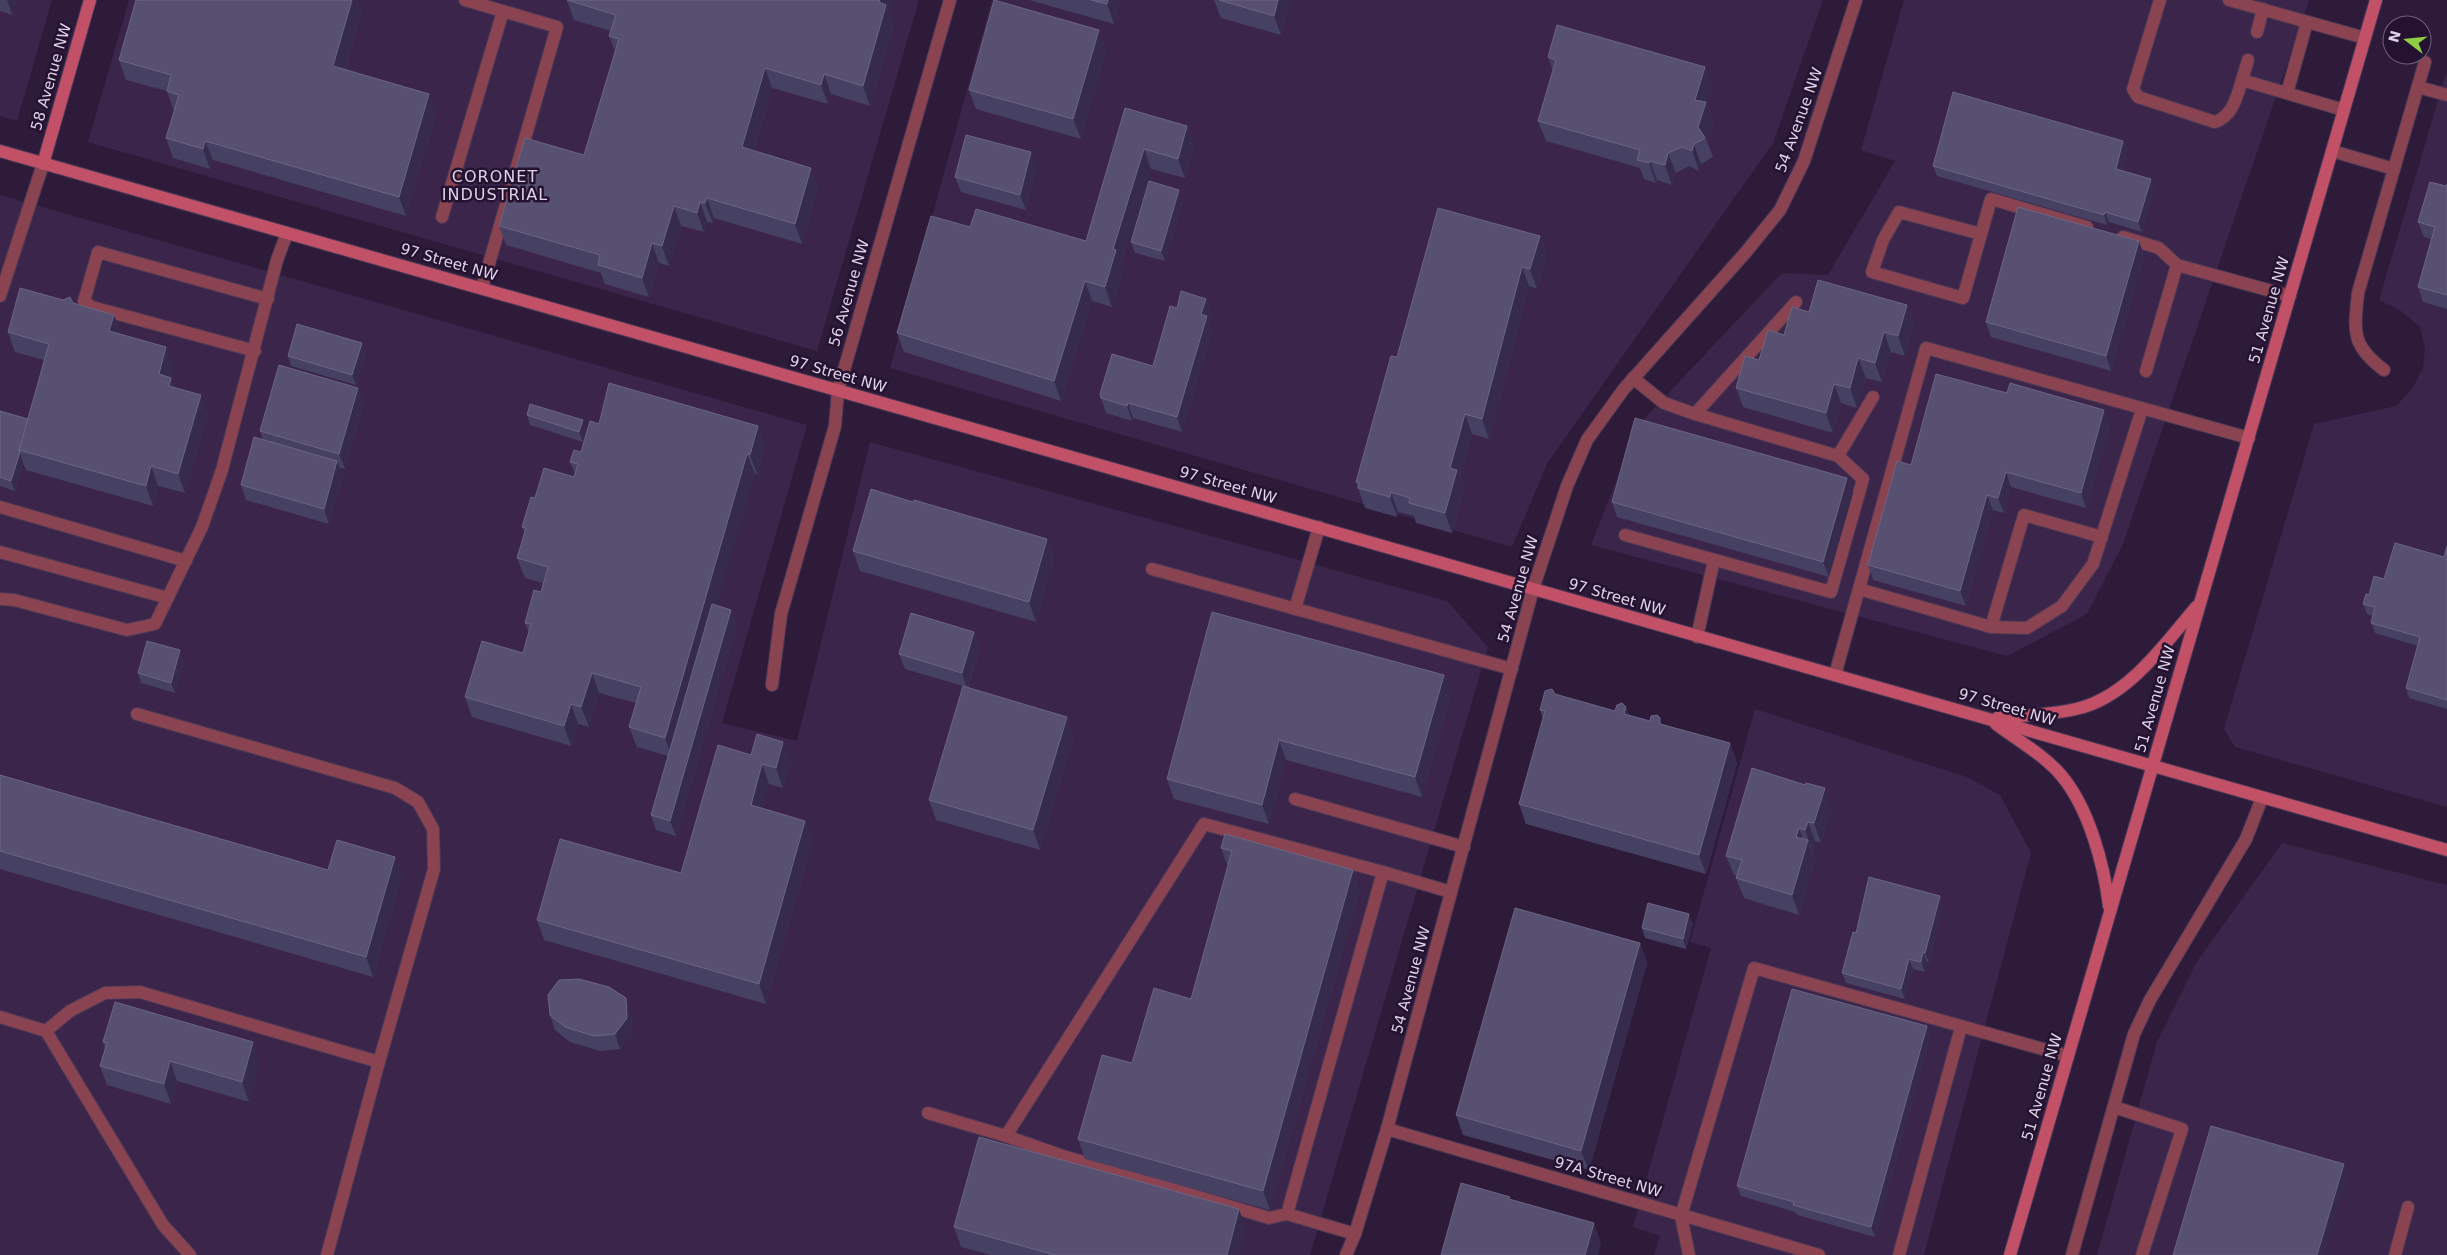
<svg xmlns="http://www.w3.org/2000/svg" width="2447" height="1255" viewBox="0 0 2447 1255" font-family="'DejaVu Sans',sans-serif">
  <style>
    .built { fill: #3b254a }
    .lines { fill: none; stroke-linecap: round; stroke-linejoin: round }
    .lane-casing { stroke: #4a3956; stroke-width: 14 }
    .street-casing { stroke: #4a3956; stroke-width: 14 }
    .secondary-casing { stroke: #4a3956; stroke-width: 14 }
    .lane { stroke: #8a4350; stroke-width: 12 }
    .street { stroke: #8a4350; stroke-width: 12 }
    .secondary { stroke: #c25167; stroke-width: 12 }
    .wall { fill: #464062 }
    .shaded-wall { fill: #362b4c }
    .building { fill: #575071; stroke: #6c6584 }
    .labels { text-anchor: middle; stroke-width: 5; stroke-linejoin: round; paint-order: stroke }
    .street-label { font-size: 15px; fill: #dfd4e9; stroke: #241230 }
    .neighbourhood-label { font-size: 16px; letter-spacing: 1px; fill: #dfd4e9; stroke: #241230 }
  </style>
  <rect width="100%" height="100%" fill="#2e1b3a"/>
  <!-- built -->
  <g class="built">
    <polygon points="0,0 52,0 17,121 0,116"/>
    <polygon points="129,0 919,0 817,351 88,142"/>
    <polygon points="992,0 1823,0 1773,143 1548,462 1512,547 890,368"/>
    <polygon points="1904,0 2309,0 2123,544 2087,614 2007,656 1591,545 1638,425 1782,273 1828,275 1895,161 1861,150"/>
    <polygon points="2447,70 2447,807 2235,747 2224,729 2314,424 2396,406 2412,389 2423,368 2425,349 2420,327 2401,311 2379,300"/>
    <polygon points="0,195 807,425 722,723 797,741 870,442 1447,601 1488,647 1310,1255 0,1255"/>
    <polygon points="1755,709 1967,777 2000,795 2031,853 1924,1255 1654,1255 1660,1236 1633,1227 1711,948 1690,942"/>
    <polygon points="2282,843 2447,885 2447,1255 2097,1255 2157,1042 2196,963"/>
  </g>
  <g class="lines">
    <!-- lane casing -->
    <g class="lane-casing">
      <g id="lane">
        <polyline points="465,0 557,27 482,288"/>
        <path d="M2160 0 2133 89 2138 97 2215 122C2233 116 2237 96 2242 80L2344 110"/>
        <polyline points="2229,0 2365,38"/>
        <polyline points="2257,32 2263,9"/>
        <polyline points="2242,80 2248,60"/>
        <polyline points="2418,87 2447,95"/>
        <polyline points="2287,93 2307,22"/>
        <polyline points="442,217 503,11"/>
        <polyline points="1981,234 1899,212 1883,240 1872,272 1963,298 1991,199 2087,227"/>
        <polyline points="2123,237 2159,248 2177,265"/>
        <polyline points="0,296 43,164"/>
        <polyline points="255,351 92,307 84,301 98,252 268,299"/>
        <polyline points="2146,371 2177,265 2290,296"/>
        <polyline points="1695,414 1796,302"/>
        <polyline points="1838,456 1873,397"/>
        <polyline points="0,507 186,561"/>
        <polyline points="1625,535 1831,592 1863,479 1838,456 1695,414 1664,403 1633,378"/>
        <polyline points="0,552 168,598"/>
        <polyline points="1152,569 1512,669"/>
        <polyline points="1859,589 1991,627 2027,628 2062,606 2093,564 2142,409"/>
        <polyline points="0,599 14,600 127,630 155,624 202,527 222,470 277,260 287,233"/>
        <polyline points="1295,609 1319,527"/>
        <polyline points="1991,627 2024,515 2102,537"/>
        <polyline points="1697,637 1714,560"/>
        <polyline points="1835,675 1926,348 2249,438"/>
        <polyline points="137,714 395,788 418,802 433,829 434,869 379,1062"/>
        <polyline points="1295,799 1464,847"/>
        <polyline points="0,1017 46,1031 163,1225 190,1255"/>
        <polyline points="46,1031 70,1011 105,993 140,992 379,1062 327,1255"/>
        <polyline points="2114,1107 2182,1129 2142,1255"/>
        <polyline points="928,1113 1006,1136"/>
        <polyline points="1287,1214 1269,1218 1063,1156 1006,1136 1204,824 1383,872"/>
        <polyline points="1355,1234 1287,1214 1383,872 1451,892"/>
        <polyline points="1689,1255 1681,1216 1754,968 2068,1056"/>
        <polyline points="1899,1255 1961,1027"/>
        <polyline points="2395,1255 2408,1207"/>
      </g>
    </g>
    <!-- street casing -->
    <g class="street-casing">
      <g id="street">
        <polyline points="2332,151 2394,169"/>
        <path d="M2384 370C2351 345 2354 332 2358 293L2425 62"/>
        <polyline points="772,685 781,614 835,426 838,391 950,0"/>
        <polyline points="1387,1129 1819,1255"/>
        <polyline points="1346,1255 1355,1234 1387,1129 1533,589 1567,486 1587,440 1623,390 1746,252 1780,210 1804,161 1856,0"/>
        <polyline points="2072,1255 2134,1034 2150,1000 2246,839 2262,798"/>
      </g>
    </g>
    <!-- secondary casing -->
    <g class="secondary-casing">
      <g id="secondary">
        <polyline points="0,151 2447,850"/>
        <polyline points="43,164 90,0"/>
        <path d="M1997 718C2023 715 2051 715 2076 709 2127 698 2164 645 2196 607"/>
        <path d="M1996 724C2017 740 2044 755 2061 775 2089 808 2104 865 2109 906"/>
        <polyline points="2010,1255 2376,0"/>
      </g>
    </g>
    <!-- lane -->
    <use href="#lane" class="lane"/>
    <!-- street -->
    <use href="#street" class="street"/>
    <!-- secondary -->
    <use href="#secondary" class="secondary"/>
  </g>
  <!-- wall -->
  <g class="wall">
    <polygon points="0,0 17,0 12,15 0,11"/>
    <polygon points="136,0 356,0 361,13 345,70 429,94 436,114 406,216 213,160 210,169 173,158 166,138 174,111 167,91 126,80 119,60"/>
    <polygon points="1029,0 1121,0 1114,24"/>
    <polygon points="1214,0 1291,0 1281,35 1221,18"/>
    <polygon points="567,1 889,12 894,24 870,106 831,94 828,104 772,88 754,151 818,187 802,244 714,218 713,223 707,222 704,232 681,226 669,266 659,263 649,297 605,284 601,273 506,245 499,226 584,155 615,51 609,36 611,31 574,20"/>
    <polygon points="1099,30 1106,50 1081,139 976,109 969,90"/>
    <polygon points="1548,57 1705,67 1712,87 1707,104 1713,122 1707,141 1713,157 1701,164 1699,171 1689,166 1676,173 1672,185 1657,180 1656,183 1644,179 1640,168 1546,141 1538,121 1553,71"/>
    <polygon points="1125,108 1187,126 1194,146 1185,178 1151,169 1121,265 1123,270 1112,307 1092,301 1061,401 904,352 897,333 970,227 1086,241"/>
    <polygon points="2123,141 2127,151 2122,171 2154,189 2142,232 2109,222 2107,225 1937,176 1933,166"/>
    <polygon points="1037,167 1026,210 961,192 955,177"/>
    <polygon points="2447,184 2447,309 2423,302 2418,287 2431,239 2424,237 2418,222 2446,186"/>
    <polygon points="1183,200 1165,261 1135,253 1131,242"/>
    <polygon points="1540,236 1547,256 1537,289 1529,286 1489,439 1472,434 1460,478 1464,490 1452,533 1416,523 1414,516 1398,512 1397,517 1365,508 1356,482 1397,357"/>
    <polygon points="2139,241 2144,256 2111,371 1991,337 1986,322"/>
    <polygon points="1206,299 1212,314 1209,322 1212,331 1182,432 1133,418 1132,421 1106,413 1101,398 1153,366 1177,308"/>
    <polygon points="73,303 121,334 174,367 170,378 171,378 175,388 208,414 185,493 158,486 153,506 26,470 23,463 15,491 0,486 0,411 28,419 44,360 15,352 8,332"/>
    <polygon points="1907,305 1914,325 1905,356 1891,352 1882,382 1866,378 1857,408 1841,403 1833,433 1743,407 1736,388 1759,360 1784,335 1809,312"/>
    <polygon points="362,343 366,353 356,385 291,366 288,356"/>
    <polygon points="358,388 364,403 345,469 340,468 343,476 329,524 246,500 241,485 263,440 260,431"/>
    <polygon points="527,415 587,430 583,442 530,425"/>
    <polygon points="599,424 758,426 765,446 757,474 755,474 716,605 731,610 737,625 676,836 656,830 651,815 668,756 637,747 629,727 636,703 599,693 589,727 578,724 571,746 472,717 465,697 523,653 529,633 525,623 541,592 543,583 525,578 517,558 525,533 522,527 535,498 574,477 575,474 570,462 581,452"/>
    <polygon points="2110,425 2086,508 2011,487 2004,513 1993,510 1966,606 1873,580 1868,565 1911,465"/>
    <polygon points="1847,478 1853,493 1829,577 1617,517 1612,502"/>
    <polygon points="913,502 1047,539 1054,558 1036,622 860,571 853,551"/>
    <polygon points="2447,546 2447,709 2409,698 2406,688 2418,646 2375,633 2371,623 2373,616 2367,614 2363,604 2369,595 2384,579 2444,557"/>
    <polygon points="974,632 980,647 968,687 1074,736 1040,850 936,820 929,800 963,686 905,669 899,654"/>
    <polygon points="184,661 175,693 141,683 138,673"/>
    <polygon points="1444,675 1451,695 1422,797 1286,760 1269,824 1174,799 1167,779"/>
    <polygon points="1540,710 1629,715 1730,743 1737,763 1706,874 1526,824 1519,804 1543,719"/>
    <polygon points="751,755 791,761 783,788 769,784 762,809 805,821 813,841 766,1004 544,940 537,920 681,873"/>
    <polygon points="0,775 328,870 402,876 373,977 0,869"/>
    <polygon points="1832,808 1821,843 1815,841 1812,850 1815,860 1799,915 1744,898 1736,878 1737,876 1734,875 1726,856"/>
    <polygon points="1221,848 1353,870 1360,890 1270,1210 1085,1159 1078,1139 1132,1063 1191,999 1228,867"/>
    <polygon points="1940,896 1943,906 1929,963 1927,962 1925,972 1913,969 1905,999 1846,983 1842,973 1856,933"/>
    <polygon points="1693,924 1686,949 1645,938 1642,928"/>
    <polygon points="1640,943 1647,963 1589,1170 1463,1135 1456,1115"/>
    <polygon points="631,1013 632,1033 620,1049 600,1051 570,1042 555,1030 550,1015"/>
    <polygon points="1927,1026 1930,1036 1875,1237 1797,1215 1795,1212 1741,1196 1737,1186"/>
    <polygon points="103,1042 260,1062 249,1102 177,1081 171,1104 107,1085 100,1066 105,1048"/>
    <polygon points="954,1227 1246,1229 1239,1255 991,1255 961,1247"/>
  </g>
  <!-- shaded-wall -->
  <g class="shaded-wall">
    <polygon points="7,0 17,0 12,15"/>
    <polygon points="352,0 356,0 361,13 340,86 333,66"/>
    <polygon points="880,0 893,0 889,12 894,24 870,106 863,86"/>
    <polygon points="1108,0 1121,0 1114,24 1107,4"/>
    <polygon points="1278,0 1291,0 1281,35 1274,16"/>
    <polygon points="1099,30 1106,50 1081,139 1073,119"/>
    <polygon points="1705,67 1712,87 1707,104 1713,122 1707,141 1705,138 1698,127 1695,100"/>
    <polygon points="765,68 772,88 749,167 742,147"/>
    <polygon points="824,74 831,94 828,104 821,85"/>
    <polygon points="429,94 436,114 406,216 399,197"/>
    <polygon points="1187,126 1194,146 1185,178 1178,159"/>
    <polygon points="205,141 213,160 210,169 203,149"/>
    <polygon points="2123,141 2127,151 2120,179 2116,169"/>
    <polygon points="1694,144 1701,164 1699,171 1692,151"/>
    <polygon points="1144,149 1151,169 1121,265 1123,270 1112,307 1105,287 1113,249"/>
    <polygon points="1031,152 1037,167 1026,210 1020,195"/>
    <polygon points="1668,153 1676,173 1672,185 1665,165"/>
    <polygon points="1650,161 1657,180 1656,183 1649,163"/>
    <polygon points="811,168 818,187 802,244 795,224"/>
    <polygon points="2151,179 2154,189 2142,232 2138,222"/>
    <polygon points="1179,190 1183,200 1165,261 1161,251"/>
    <polygon points="707,198 714,218 713,223 705,203"/>
    <polygon points="700,202 707,222 704,232 697,213"/>
    <polygon points="674,206 681,226 669,266 662,246"/>
    <polygon points="2105,212 2109,222 2107,225 2104,215"/>
    <polygon points="1540,236 1547,256 1537,289 1530,269"/>
    <polygon points="2139,241 2144,256 2111,371 2106,356"/>
    <polygon points="652,243 659,263 649,297 642,278"/>
    <polygon points="1522,267 1529,286 1489,439 1482,419"/>
    <polygon points="1085,281 1092,301 1061,401 1054,381"/>
    <polygon points="1206,299 1212,314 1209,322 1212,331 1182,432 1177,417 1201,314"/>
    <polygon points="1907,305 1914,325 1905,356 1898,336"/>
    <polygon points="114,315 121,334 109,331"/>
    <polygon points="1884,332 1891,352 1882,382 1875,363"/>
    <polygon points="362,343 366,353 356,385 352,375"/>
    <polygon points="166,347 174,367 166,394 159,374"/>
    <polygon points="1858,358 1866,378 1857,408 1850,388"/>
    <polygon points="171,378 179,398 169,386"/>
    <polygon points="1834,384 1841,403 1833,433 1826,413"/>
    <polygon points="358,388 364,403 345,469 339,454"/>
    <polygon points="201,395 208,414 185,493 178,474"/>
    <polygon points="1128,403 1133,418 1132,421 1127,406"/>
    <polygon points="2104,410 2110,425 2086,508 2081,493"/>
    <polygon points="1465,414 1472,434 1460,478 1464,490 1452,533 1445,513 1450,468"/>
    <polygon points="583,420 587,430 583,442 579,432"/>
    <polygon points="758,426 765,446 757,474 750,455"/>
    <polygon points="20,452 23,463 15,491 11,481"/>
    <polygon points="747,454 755,474 672,757 665,738"/>
    <polygon points="337,461 343,476 329,524 324,509"/>
    <polygon points="151,466 158,486 153,506 146,486"/>
    <polygon points="2006,472 2011,487 2004,513 1998,498"/>
    <polygon points="1847,478 1853,493 1829,577 1823,562"/>
    <polygon points="1391,492 1398,512 1397,517 1390,497"/>
    <polygon points="1987,495 1993,510 1966,606 1960,591"/>
    <polygon points="1047,539 1054,558 1036,622 1029,602"/>
    <polygon points="731,610 737,625 676,836 670,821"/>
    <polygon points="974,632 980,647 967,688 962,673"/>
    <polygon points="180,650 184,661 175,693 171,683"/>
    <polygon points="592,673 599,693 589,727 581,707"/>
    <polygon points="1444,675 1451,695 1422,797 1415,777"/>
    <polygon points="571,704 578,724 571,746 564,726"/>
    <polygon points="1626,707 1633,726 1624,714"/>
    <polygon points="1067,717 1074,736 1040,850 1033,830"/>
    <polygon points="1279,740 1286,760 1269,824 1262,805"/>
    <polygon points="783,742 791,761 783,788 776,768"/>
    <polygon points="1730,743 1737,763 1706,874 1699,855"/>
    <polygon points="762,764 769,784 758,825 751,805"/>
    <polygon points="1825,788 1832,808 1821,843 1814,823"/>
    <polygon points="805,821 813,841 766,1004 759,984"/>
    <polygon points="1808,822 1815,841 1812,850 1805,830"/>
    <polygon points="1799,828 1806,848 1796,837"/>
    <polygon points="1808,840 1815,860 1799,915 1792,895"/>
    <polygon points="395,857 402,876 373,977 366,957"/>
    <polygon points="1353,870 1360,890 1270,1210 1263,1191"/>
    <polygon points="1940,896 1943,906 1929,963 1925,953"/>
    <polygon points="1689,914 1693,924 1686,949 1683,939"/>
    <polygon points="1640,943 1647,963 1589,1170 1581,1151"/>
    <polygon points="1923,952 1927,962 1925,972 1921,962"/>
    <polygon points="1909,959 1913,969 1905,999 1901,989"/>
    <polygon points="626,998 631,1013 632,1033 620,1049 615,1034"/>
    <polygon points="1927,1026 1930,1036 1875,1237 1871,1227"/>
    <polygon points="253,1042 260,1062 249,1102 242,1082"/>
    <polygon points="170,1061 177,1081 171,1104 164,1084"/>
    <polygon points="2344,1164 2348,1174 2324,1255 2317,1255"/>
    <polygon points="1239,1209 1246,1229 1239,1255 1227,1255"/>
    <polygon points="1594,1223 1601,1243 1598,1255 1585,1255"/>
  </g>
  <!-- building -->
  <g class="building">
    <polygon points="136,0 352,0 333,66 429,94 399,197 205,141 203,149 166,138 179,95 167,91 171,75 119,60"/>
    <polygon points="567,0 880,0 879,2 886,5 863,86 824,74 821,85 765,68 742,147 811,168 795,224 707,198 705,203 700,202 697,213 674,206 662,246 652,243 642,278 598,265 600,255 499,226 525,138 584,155 619,39 609,36 616,15"/>
    <polygon points="994,0 1099,30 1073,119 969,90"/>
    <polygon points="1091,0 1108,0 1107,4"/>
    <polygon points="1219,0 1278,0 1274,16"/>
    <polygon points="1557,25 1705,67 1695,100 1706,102 1698,127 1705,138 1694,144 1692,151 1682,147 1668,153 1665,165 1650,161 1649,163 1637,160 1640,150 1538,121 1556,60 1548,57"/>
    <polygon points="1953,92 2123,141 2116,169 2151,179 2138,222 2105,212 2104,215 1933,166"/>
    <polygon points="1125,108 1187,126 1178,159 1144,149 1113,249 1116,250 1105,287 1085,281 1054,381 897,333 931,216 970,227 976,209 1086,241"/>
    <polygon points="966,135 1031,152 1020,195 955,177"/>
    <polygon points="1149,181 1179,190 1161,251 1131,242"/>
    <polygon points="2430,182 2446,186 2447,184 2447,295 2418,287 2435,227 2418,222"/>
    <polygon points="2018,207 2139,241 2106,356 1986,322"/>
    <polygon points="1438,208 1540,236 1530,269 1522,267 1482,419 1465,414 1450,468 1457,470 1445,513 1409,503 1410,498 1391,492 1390,497 1358,488 1359,483 1356,482 1391,356 1397,357"/>
    <polygon points="1818,280 1907,305 1898,336 1884,332 1875,363 1858,358 1850,388 1834,384 1826,413 1736,388 1745,356 1759,360 1768,330 1784,335 1792,307 1809,312"/>
    <polygon points="20,288 63,300 70,297 73,303 114,315 109,331 166,347 159,374 171,378 169,386 201,395 178,474 151,466 146,486 19,450 49,344 8,332"/>
    <polygon points="1181,291 1206,299 1201,314 1207,316 1177,417 1128,403 1127,406 1101,398 1100,394 1112,354 1153,366 1170,306 1177,308"/>
    <polygon points="297,324 362,343 352,375 288,356"/>
    <polygon points="279,365 358,388 339,454 260,431"/>
    <polygon points="1936,374 2007,393 2010,383 2104,410 2081,493 2006,472 1998,498 1987,495 1960,591 1868,565 1897,461 1911,465"/>
    <polygon points="609,383 758,426 750,455 747,454 665,738 629,727 641,687 592,673 581,707 571,704 564,726 465,697 482,641 523,653 531,624 525,623 534,590 541,592 548,567 517,558 526,528 522,527 531,497 535,498 544,468 574,477 578,464 570,462 574,450 581,452 590,421 599,424"/>
    <polygon points="530,404 583,420 579,432 527,415"/>
    <polygon points="0,411 28,419 19,450 20,452 11,481 0,477"/>
    <polygon points="1635,418 1847,478 1823,562 1612,502"/>
    <polygon points="254,437 337,461 324,509 241,485"/>
    <polygon points="871,489 913,502 914,500 1047,539 1029,602 853,551"/>
    <polygon points="2395,543 2444,557 2447,546 2447,700 2406,688 2420,637 2371,623 2375,607 2363,604 2366,594 2369,595 2374,576 2384,579"/>
    <polygon points="712,604 731,610 670,821 651,815"/>
    <polygon points="1212,612 1444,675 1415,777 1279,740 1262,805 1167,779"/>
    <polygon points="911,613 974,632 962,673 899,654"/>
    <polygon points="147,641 180,650 171,683 138,673"/>
    <polygon points="963,686 1067,717 1033,830 929,800"/>
    <polygon points="1552,689 1555,694 1615,711 1617,705 1622,703 1626,707 1624,714 1650,721 1651,716 1657,715 1660,718 1660,724 1730,743 1699,855 1519,804 1545,711 1540,710 1545,691"/>
    <polygon points="757,734 783,742 776,768 762,764 751,805 805,821 759,984 537,920 560,839 681,873 718,745 751,755"/>
    <polygon points="1752,768 1805,785 1806,783 1825,788 1814,823 1808,822 1805,830 1799,828 1796,837 1808,840 1792,895 1736,878 1742,860 1726,856"/>
    <polygon points="0,775 328,870 337,840 395,857 366,957 0,851"/>
    <polygon points="1225,834 1353,870 1263,1191 1078,1139 1102,1055 1132,1063 1154,988 1191,999 1232,851 1221,848"/>
    <polygon points="1869,877 1940,896 1925,953 1923,952 1921,962 1909,959 1901,989 1842,973 1853,932 1856,933"/>
    <polygon points="1648,903 1689,914 1683,939 1642,928"/>
    <polygon points="1515,908 1640,943 1581,1151 1456,1115"/>
    <polygon points="579,979 609,987 626,998 627,1018 615,1034 594,1036 565,1027 550,1015 548,995 559,980"/>
    <polygon points="1792,989 1927,1026 1871,1227 1793,1205 1794,1202 1737,1186"/>
    <polygon points="115,1002 253,1042 242,1082 170,1061 164,1084 100,1066 107,1043 103,1042"/>
    <polygon points="2211,1126 2344,1164 2317,1255 2173,1255"/>
    <polygon points="979,1137 1239,1209 1227,1255 1055,1255 954,1227"/>
    <polygon points="1461,1183 1510,1197 1509,1199 1594,1223 1585,1255 1441,1255"/>
  </g>
  <g class="labels">
    <!-- street labels -->
    <g class="street-label">
      <text transform="translate(51 77) rotate(-74)" y="5">58 Avenue NW</text>
      <text transform="translate(1799 120) rotate(-70)" y="5">54 Avenue NW</text>
      <text transform="translate(449 262) rotate(16)" y="5">97 Street NW</text>
      <text transform="translate(849 293) rotate(-74)" y="5">56 Avenue NW</text>
      <text transform="translate(2269 310) rotate(-74)" y="5">51 Avenue NW</text>
      <text transform="translate(838 374) rotate(16)" y="5">97 Street NW</text>
      <text transform="translate(1228 485) rotate(16)" y="5">97 Street NW</text>
      <text transform="translate(1518 589) rotate(-74)" y="5">54 Avenue NW</text>
      <text transform="translate(1617 597) rotate(16)" y="5">97 Street NW</text>
      <text transform="translate(2155 699) rotate(-74)" y="5">51 Avenue NW</text>
      <text transform="translate(2007 707) rotate(16)" y="5">97 Street NW</text>
      <text transform="translate(1411 980) rotate(-75)" y="5">54 Avenue NW</text>
      <text transform="translate(2042 1087) rotate(-74)" y="5">51 Avenue NW</text>
      <text transform="translate(1608 1177) rotate(16)" y="5">97A Street NW</text>
    </g>
    <!-- neighbourhood labels -->
    <g class="neighbourhood-label">
      <text x="495" y="182">CORONET<tspan x="495" dy="18">INDUSTRIAL</tspan></text>
    </g>
  </g>
  <!-- north arrow -->
  <g transform="translate(2407 40) rotate(286)"><circle r="24" fill="#241230" stroke="#6f607a"/>
  <path d="M0-4L9 19L0 12L-9 19Z" fill="#8fcd42"/>
  <text y="-8" font-size="14" font-weight="bold" text-anchor="middle" fill="#dfd4e9">N</text>
  </g>
</svg>
